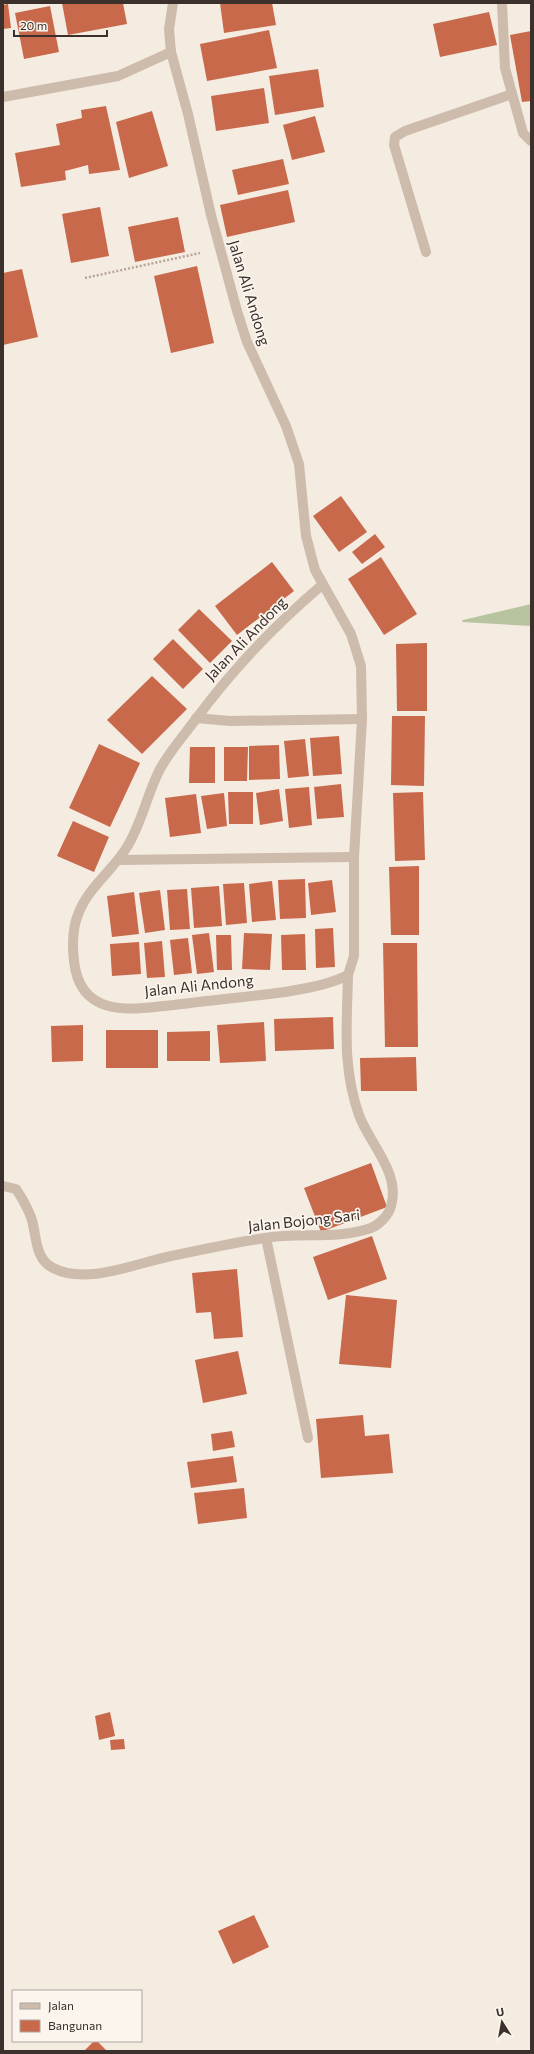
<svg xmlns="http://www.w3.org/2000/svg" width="534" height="2054" viewBox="0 0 534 2054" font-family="Commissioner,sans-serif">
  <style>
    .grass { fill: #b8c4a0 }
    .building { fill: #c8694b }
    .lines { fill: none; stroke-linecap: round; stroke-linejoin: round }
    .path { stroke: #b9a596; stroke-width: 2.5; stroke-dasharray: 2 2; stroke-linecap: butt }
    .minor { stroke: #cdbbac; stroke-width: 10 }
    .labels { text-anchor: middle; stroke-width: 3.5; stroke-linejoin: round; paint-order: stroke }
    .street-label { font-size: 15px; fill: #3b302b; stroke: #fbf5ee }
  </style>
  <rect width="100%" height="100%" fill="#f4ebe1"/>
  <!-- grass -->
  <polygon class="grass" points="531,604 531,626 462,622 463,620"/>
  <!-- building -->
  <g class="building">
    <polygon points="62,3 123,3 127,24 68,35"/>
    <polygon points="220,3 272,3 276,25 224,33"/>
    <polygon points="8,4 11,28 3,29 3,5"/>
    <polygon points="50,6 59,52 24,59 15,13"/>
    <polygon points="489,12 497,45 440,57 433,24"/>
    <polygon points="269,30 277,68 207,81 200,44"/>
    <polygon points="531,31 531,101 522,102 510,35"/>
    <polygon points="318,69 324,107 275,115 269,76"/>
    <polygon points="264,88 269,123 216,131 211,96"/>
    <polygon points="106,106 120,170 89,174 88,165 65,171 66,180 21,187 15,153 60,145 56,124 82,118 81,110"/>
    <polygon points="152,111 168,166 129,178 116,122"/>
    <polygon points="315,116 325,152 292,160 283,125"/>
    <polygon points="283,159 289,184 238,195 232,170"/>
    <polygon points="288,190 295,222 227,237 220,205"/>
    <polygon points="100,207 109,256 71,263 62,214"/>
    <polygon points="178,217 185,252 135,262 128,227"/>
    <polygon points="197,266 214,343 171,353 154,276"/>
    <polygon points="22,269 38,337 3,345 3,273"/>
    <polygon points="341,496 367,532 339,552 313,516"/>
    <polygon points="375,534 385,547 362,564 352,552"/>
    <polygon points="381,557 417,614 384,635 348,579"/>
    <polygon points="272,562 294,591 237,635 215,606"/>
    <polygon points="199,609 232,641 210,663 178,630"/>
    <polygon points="173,639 203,669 183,689 153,659"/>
    <polygon points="427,643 427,711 397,711 396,644"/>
    <polygon points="152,676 187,709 142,754 107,720"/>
    <polygon points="392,716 425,716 424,786 391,785"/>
    <polygon points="339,736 342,774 313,776 310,738"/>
    <polygon points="305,739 309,776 288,778 284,741"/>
    <polygon points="99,744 140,763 110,827 69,808"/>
    <polygon points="279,745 280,779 249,780 249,746"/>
    <polygon points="190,747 215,747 215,783 189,783"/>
    <polygon points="224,747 248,747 247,781 224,781"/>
    <polygon points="341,784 344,817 317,819 314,787"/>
    <polygon points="309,787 312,825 289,828 285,789"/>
    <polygon points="279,789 283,821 260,825 256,793"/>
    <polygon points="228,792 253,792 253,824 229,824"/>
    <polygon points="423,792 425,860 395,861 393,793"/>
    <polygon points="224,793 227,826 207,829 201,796"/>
    <polygon points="196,794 201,833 170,837 165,798"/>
    <polygon points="73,821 109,837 94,872 57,856"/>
    <polygon points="419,866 419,935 391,935 389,867"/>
    <polygon points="305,879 306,918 280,919 278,880"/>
    <polygon points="332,880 336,912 311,915 308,883"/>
    <polygon points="272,881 276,920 252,922 249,884"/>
    <polygon points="244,883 247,923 226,925 223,884"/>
    <polygon points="219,886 222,926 194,928 191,888"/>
    <polygon points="187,889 190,929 170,930 167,890"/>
    <polygon points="160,890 165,930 145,933 139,893"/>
    <polygon points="134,892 139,934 112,937 107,896"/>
    <polygon points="333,928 335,967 316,968 315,929"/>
    <polygon points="209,933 214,972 197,974 192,935"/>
    <polygon points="244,933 272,934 270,970 242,969"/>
    <polygon points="305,934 306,970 282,970 281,935"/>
    <polygon points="216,935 231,935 232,970 217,970"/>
    <polygon points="188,938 192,973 174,975 170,940"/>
    <polygon points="162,941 165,977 147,978 144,943"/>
    <polygon points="139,942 141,974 112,976 110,944"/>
    <polygon points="383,943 417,943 418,1047 385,1047"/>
    <polygon points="333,1017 334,1049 275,1051 274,1019"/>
    <polygon points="264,1022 266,1061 220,1063 217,1025"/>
    <polygon points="83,1025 83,1061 52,1062 51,1026"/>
    <rect x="106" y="1030" width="52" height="38"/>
    <polygon points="210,1031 210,1061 167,1061 167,1032"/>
    <polygon points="416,1057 417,1091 361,1091 360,1058"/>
    <polygon points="371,1163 387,1207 321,1232 304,1188"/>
    <polygon points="372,1236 387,1279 328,1300 313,1257"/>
    <polygon points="237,1269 243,1337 214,1339 211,1312 196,1313 192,1273"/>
    <polygon points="346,1295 397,1300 391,1368 339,1364"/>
    <polygon points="238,1351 247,1394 203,1403 195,1360"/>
    <polygon points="363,1415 365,1436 389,1434 393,1473 321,1478 316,1419"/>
    <polygon points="232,1431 235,1447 213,1451 211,1434"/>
    <polygon points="233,1456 237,1482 191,1488 187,1462"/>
    <polygon points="244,1488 247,1518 198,1524 194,1493"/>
    <polygon points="110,1712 115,1736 99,1740 95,1716"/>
    <polygon points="124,1739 125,1749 111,1750 110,1740"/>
    <polygon points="254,1915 269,1947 233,1964 218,1931"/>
    <polygon points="94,2041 97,2041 107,2051 84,2051"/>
  </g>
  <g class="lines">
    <!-- path -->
    <polyline class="path" points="85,278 200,253"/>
    <!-- minor -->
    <g class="minor">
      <path d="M173 3 169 29 171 52 188 114 211 215 237 311 247 342 286 426 299 464 306 536 315 570 351 634 361 666 362 719 354 857V956L348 975C329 985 306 988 285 992 248 997 211 1000 174 1005 130 1010 80 1018 74 961 72 944 72 928 79 912 89 887 113 870 127 847 142 823 147 794 160 769 170 751 184 735 196 719 232 670 275 625 322 585"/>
      <polyline points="502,3 505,68 523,133 531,141"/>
      <polyline points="3,97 118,76 171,52"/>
      <polyline points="426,252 394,145 395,137 405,131 512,94"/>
      <polyline points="196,718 230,721 362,719"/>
      <polyline points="118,860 354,857"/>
      <path d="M3 1186 16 1189C22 1198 27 1207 31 1217 37 1234 34 1259 53 1268 86 1285 134 1264 167 1257 200 1250 232 1243 265 1238 300 1232 337 1240 371 1228 379 1225 389 1215 391 1206 401 1173 369 1143 359 1115 342 1067 347 1024 348 975"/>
      <polyline points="266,1238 308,1438"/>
    </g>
  </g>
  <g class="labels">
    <!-- street labels -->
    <g class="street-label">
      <text transform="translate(249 293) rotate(73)" y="5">Jalan Ali Andong</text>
      <text transform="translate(246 639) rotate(-46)" y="5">Jalan Ali Andong</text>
      <text transform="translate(199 986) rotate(-6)" y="5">Jalan Ali Andong</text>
      <text transform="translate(304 1221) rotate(-6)" y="5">Jalan Bojong Sari</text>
    </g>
  </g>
  <!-- border -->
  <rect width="534" height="2054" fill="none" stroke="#3b302b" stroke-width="8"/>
  <!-- legend -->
  <rect x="12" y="1990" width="130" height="52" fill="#fbf5ee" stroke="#aea6a0"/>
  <rect x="20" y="2003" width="20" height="6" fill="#cdbbac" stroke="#aea6a0"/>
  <text x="48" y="2010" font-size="12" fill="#3b302b">Jalan</text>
  <rect x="20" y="2020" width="20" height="12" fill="#c8694b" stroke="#aea6a0"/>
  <text x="48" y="2030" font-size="12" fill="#3b302b">Bangunan</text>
  <!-- north arrow -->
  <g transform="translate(502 2022) rotate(349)" stroke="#fbf5ee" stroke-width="3" paint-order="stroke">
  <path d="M0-3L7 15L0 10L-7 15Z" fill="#3b302b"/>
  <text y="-6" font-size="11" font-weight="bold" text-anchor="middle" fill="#3b302b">U</text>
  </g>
  <!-- scale -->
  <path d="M14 30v6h93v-6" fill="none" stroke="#3b302b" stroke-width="2"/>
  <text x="20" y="30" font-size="12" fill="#3b302b" stroke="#fbf5ee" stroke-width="3" paint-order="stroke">20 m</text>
</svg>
